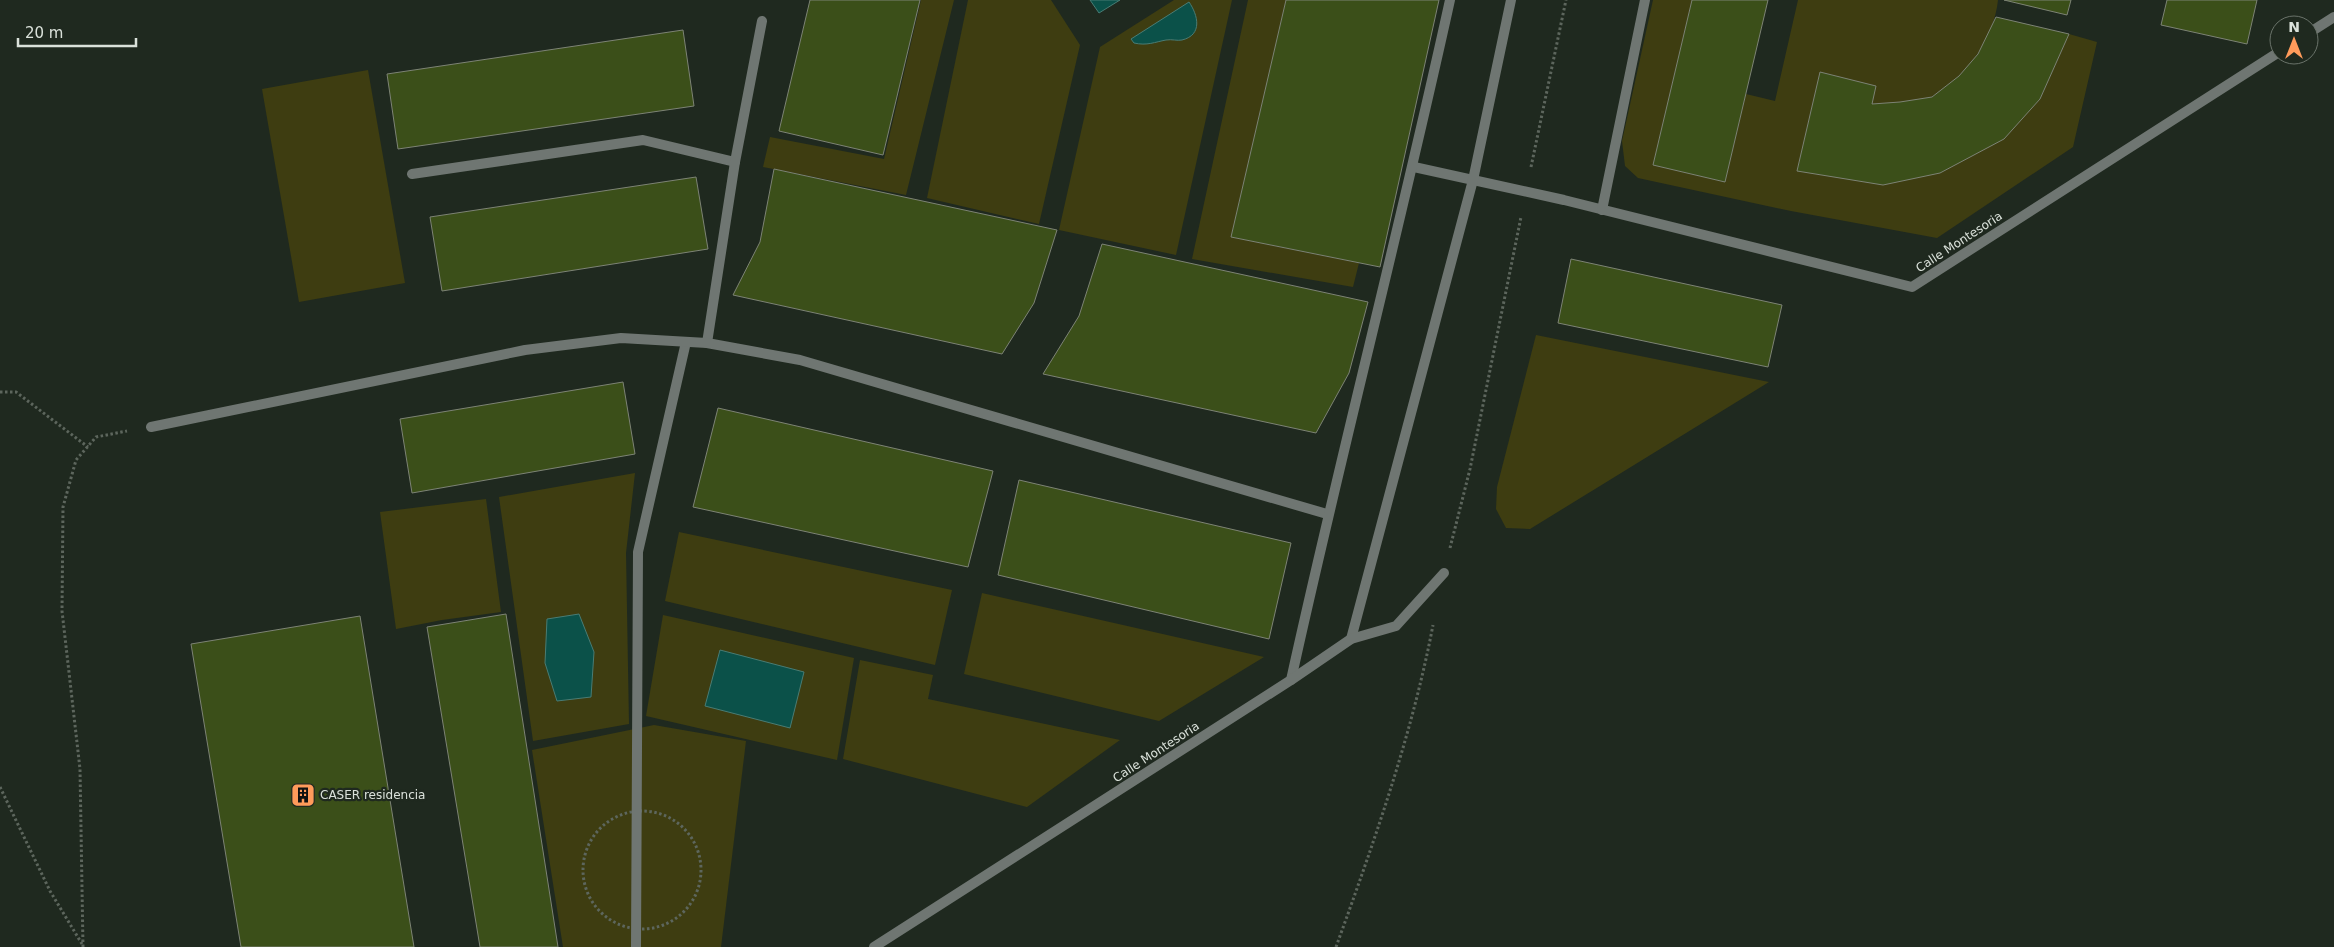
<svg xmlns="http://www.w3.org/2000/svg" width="2334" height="947" viewBox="0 0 2334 947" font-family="'DejaVu Sans',sans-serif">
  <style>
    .green { fill: #3e3d11 }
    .water { fill: #0b5149; stroke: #497c74 }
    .building { fill: #3b4f19; stroke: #7d8375 }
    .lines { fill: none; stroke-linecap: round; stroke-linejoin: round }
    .path { stroke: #5d665d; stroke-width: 3; stroke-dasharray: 2.5 2.5; stroke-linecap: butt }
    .pedestrian { stroke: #6f7672; stroke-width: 10 }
    .minor { stroke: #6f7672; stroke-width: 10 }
    .labels { text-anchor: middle; stroke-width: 4.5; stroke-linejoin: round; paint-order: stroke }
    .street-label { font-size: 12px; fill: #dae1da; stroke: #1f291f }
    .poi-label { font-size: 12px; fill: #dae1da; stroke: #1f291f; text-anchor: start }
  </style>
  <rect width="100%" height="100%" fill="#1f291f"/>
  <!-- green -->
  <g class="green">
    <polygon points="921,0 954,0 906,195 763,167 770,137 884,159"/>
    <polygon points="968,0 1051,0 1080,45 1039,224 927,198"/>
    <polygon points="1174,0 1232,0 1176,255 1059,230 1100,47"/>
    <polygon points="1248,0 1286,0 1231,237 1359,263 1353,287 1192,259"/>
    <path d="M1653 0H1692L1653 165 1725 182 1746 94 1775 101 1798 0H1998C1994 38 1967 77 1933 96 1919 104 1888 103 1872 104L1875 86 1820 72 1797 171 2003 139 2040 99 2069 34 2097 42 2073 147 1937 238 1791 211 1638 178 1625 166 1622 141Z"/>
    <polygon points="368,70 405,283 299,302 262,89"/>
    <polygon points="1536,335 1769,382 1530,529 1506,528 1496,509 1497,487"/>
    <polygon points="635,473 626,553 629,724 533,741 499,497"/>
    <polygon points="486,499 501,612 442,620 396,629 380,512"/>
    <polygon points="679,532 952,590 935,665 665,601"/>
    <polygon points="982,593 1264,657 1159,721 964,674"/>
    <polygon points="663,615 854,658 837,760 646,716"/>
    <polygon points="860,660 933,675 928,699 1120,740 1027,807 843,759"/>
    <polygon points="654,725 746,741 721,947 563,947 532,750"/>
  </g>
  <!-- water -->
  <g class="water">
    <polygon points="1090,0 1120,0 1099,13"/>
    <path d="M1189 2C1198 15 1203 35 1182 40 1177 41 1172 39 1166 40 1155 42 1147 46 1134 43L1131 39Z"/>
    <polygon points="579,614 594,652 591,697 557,701 545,663 547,619"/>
    <polygon points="720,650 804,672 790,728 705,706"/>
  </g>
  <!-- building -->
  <g class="building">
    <polygon points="810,0 920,0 883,155 779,131"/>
    <polygon points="1286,0 1439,0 1380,267 1231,237"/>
    <polygon points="1692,0 1768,0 1725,182 1653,165"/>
    <polygon points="2004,0 2071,0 2067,15"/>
    <polygon points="2167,0 2257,0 2247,44 2161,25"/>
    <polygon points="1996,17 2069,34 2040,99 2004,139 1940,173 1883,185 1797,171 1820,72 1876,86 1872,104 1900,102 1932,97 1959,76 1978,54"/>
    <polygon points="683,30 694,106 398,149 387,74"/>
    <polygon points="774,169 1057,230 1034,303 1002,354 733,295 760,242"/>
    <polygon points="696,177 708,249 442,291 430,217"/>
    <polygon points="1102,244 1368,302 1349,373 1316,433 1043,374 1079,316"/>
    <polygon points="1571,259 1782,305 1768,367 1558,323"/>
    <polygon points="623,382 635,454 412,493 400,419"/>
    <polygon points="718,408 993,471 968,567 693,507"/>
    <polygon points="1019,480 1291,543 1269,639 998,575"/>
    <polygon points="506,614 558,947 480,947 427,627"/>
    <polygon points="360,616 414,947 241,947 191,644"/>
  </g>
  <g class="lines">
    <!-- path -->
    <g class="path">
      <polyline points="1531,167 1566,0"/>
      <polyline points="0,392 16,392 88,447"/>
      <polyline points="1450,548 1470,469 1521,217"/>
      <polyline points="0,787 50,891 82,944"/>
      <circle cx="642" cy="870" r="59"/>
      <polyline points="83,947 80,769 62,611 63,507 76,460 96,437 127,431"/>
      <path d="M1336 947C1374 842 1412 735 1433 625"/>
    </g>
    <!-- pedestrian -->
    <polyline class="pedestrian" points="636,947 638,552 686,342"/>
    <!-- minor -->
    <g class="minor">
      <polyline points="2309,33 2334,17"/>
      <polyline points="1414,167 1564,200 1912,287 2279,52"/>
      <polyline points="412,174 643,140 735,162"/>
      <polyline points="1602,210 1645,0"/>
      <polyline points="707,343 735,162 762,21"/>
      <polyline points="151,427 525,350 621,338 707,343 800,360 1327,514"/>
      <polyline points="1351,639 1473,180 1511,0"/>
      <path d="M1291 680C1341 453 1400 228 1450 0"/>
      <polyline points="874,947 1291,680 1351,639 1396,626 1444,573"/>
    </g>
  </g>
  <!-- icons -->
  <defs>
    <g id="building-square" transform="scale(1.25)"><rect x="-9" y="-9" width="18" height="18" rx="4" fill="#ff9b5b" stroke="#1f291f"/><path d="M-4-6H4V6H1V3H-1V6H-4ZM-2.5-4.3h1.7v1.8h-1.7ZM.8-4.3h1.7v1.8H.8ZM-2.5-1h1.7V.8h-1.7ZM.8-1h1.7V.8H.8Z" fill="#111"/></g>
  </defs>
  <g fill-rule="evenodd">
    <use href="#building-square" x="303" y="795"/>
  </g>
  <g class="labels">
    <!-- street labels -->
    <g class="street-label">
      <text transform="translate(1959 242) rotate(-33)" y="4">Calle Montesoria</text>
      <text transform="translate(1156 752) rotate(-33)" y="4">Calle Montesoria</text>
    </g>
    <!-- poi labels -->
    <g class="poi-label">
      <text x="320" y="799">CASER residencia</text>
    </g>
  </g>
  <!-- north arrow -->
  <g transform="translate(2294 40)"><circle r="24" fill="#1f291f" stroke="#6a736a"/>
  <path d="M0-4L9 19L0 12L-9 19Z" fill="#ff9b5b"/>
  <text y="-8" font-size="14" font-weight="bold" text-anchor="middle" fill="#dae1da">N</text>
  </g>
  <!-- scale -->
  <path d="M18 38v8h118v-8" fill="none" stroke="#dae1da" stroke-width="2.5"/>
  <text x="25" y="38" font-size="15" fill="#dae1da" stroke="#1f291f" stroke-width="4" paint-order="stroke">20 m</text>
</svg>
